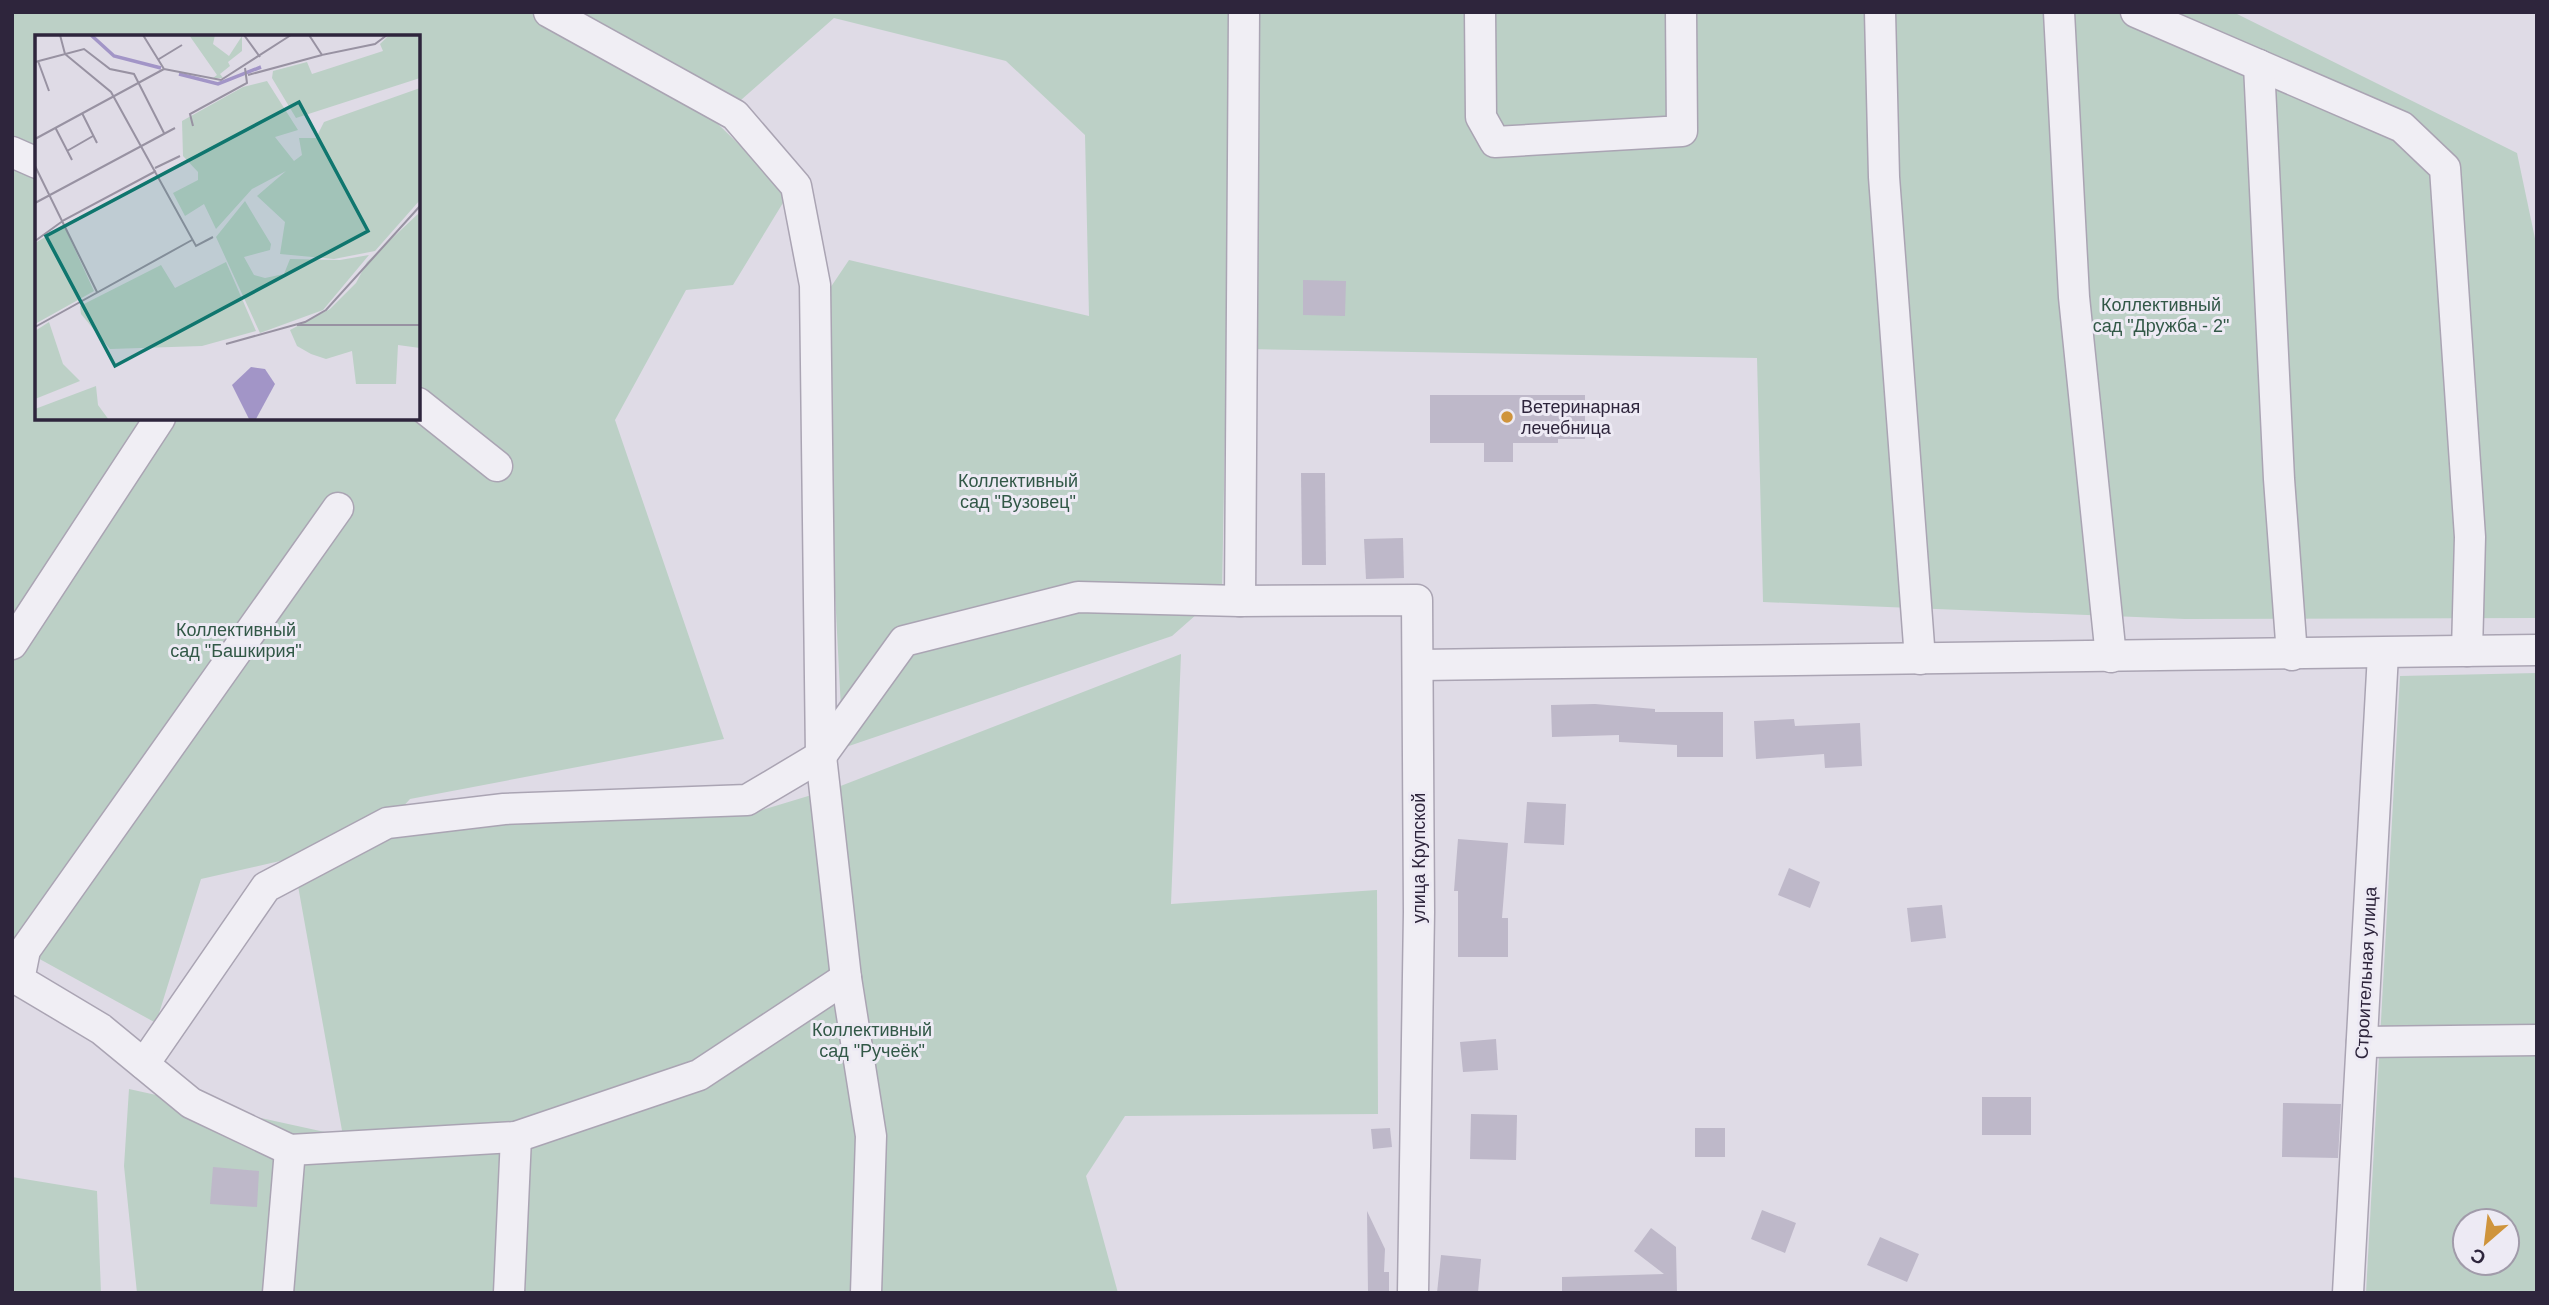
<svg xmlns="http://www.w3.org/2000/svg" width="2549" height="1305" viewBox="0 0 2549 1305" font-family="Helvetica,sans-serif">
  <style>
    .green { fill: #bcd0c6; fill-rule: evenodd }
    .building { fill: #beb8c9 }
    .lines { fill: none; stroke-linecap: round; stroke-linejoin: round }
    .minor-casing { stroke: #aaa4b3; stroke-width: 33 }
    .minor { stroke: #f0eef4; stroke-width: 30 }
    .poi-dot { fill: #cf943c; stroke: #edeaf4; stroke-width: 2.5 }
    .labels { text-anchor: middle; stroke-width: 6; stroke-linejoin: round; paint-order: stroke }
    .park-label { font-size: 18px; fill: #325847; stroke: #edeaf4 }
    .poi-label { font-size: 18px; fill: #2e253c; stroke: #edeaf4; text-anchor: start }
    .street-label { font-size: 18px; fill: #2e253c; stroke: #edeaf4 }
    .inset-river { fill: none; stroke: #a295c7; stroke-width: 3.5 }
    .inset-road { fill: none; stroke: #9892a2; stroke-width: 2 }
    .view { fill: #0f766e; fill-opacity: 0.15; stroke: #0f766e; stroke-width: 3.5 }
    .inset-edge { fill: none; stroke: #2e253c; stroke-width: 3.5 }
  </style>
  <rect width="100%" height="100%" fill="#dfdbe6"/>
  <!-- green -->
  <g class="green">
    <path d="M12 12H540L685 92 789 193 733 285 686 290 615 420 724 739 410 799 388 823 742 816 838 787 1181 654 1171 904 1377 890 1378 1114 1125 1116 1086 1176 1118 1293H137L124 1166 129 1089 343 1136 293 858 201 879 156 1023 25 951 12 959ZM37 37H418V418H37Z"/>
    <polygon points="562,12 1233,12 1222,592 1172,636 843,748 820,303 849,260 1089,316 1085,135 1006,61 834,18 733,107"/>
    <polygon points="1256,12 2233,12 2517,153 2537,248 2537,618 2185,619 1763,602 1757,358 1248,349"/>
    <path d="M2537 673V1293H2366L2400 676ZM2465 1221H2507V1263H2465Z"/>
    <polygon points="12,1177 97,1191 101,1293 12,1293"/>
  </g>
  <!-- building -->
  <g class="building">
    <polygon points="1303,280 1346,281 1345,316 1303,315"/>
    <polygon points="1430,395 1585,395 1585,439 1558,439 1558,443 1513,443 1513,462 1484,462 1484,443 1430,443"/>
    <polygon points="1301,473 1325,473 1326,565 1302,565"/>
    <polygon points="1403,538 1404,578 1366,579 1364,539"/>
    <polygon points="1595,704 1655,709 1655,712 1723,712 1723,757 1677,757 1677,745 1619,742 1619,735 1552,737 1551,705"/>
    <polygon points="1794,719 1795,726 1860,723 1862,766 1825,768 1824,754 1756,759 1754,721"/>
    <polygon points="1527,802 1566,804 1564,845 1524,843"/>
    <polygon points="1458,839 1508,843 1502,918 1508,918 1508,957 1458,957 1458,891 1454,891"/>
    <polygon points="1789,868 1820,882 1810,908 1778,895"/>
    <polygon points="1942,905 1946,938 1911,942 1907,908"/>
    <polygon points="1496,1039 1498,1070 1463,1072 1460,1042"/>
    <rect x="1982" y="1097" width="49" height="38"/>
    <polygon points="2283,1103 2341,1104 2338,1158 2282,1157"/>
    <polygon points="1471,1114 1517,1115 1516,1160 1470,1159"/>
    <polygon points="1390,1128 1392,1147 1373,1149 1371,1129"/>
    <rect x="1695" y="1128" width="30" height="29"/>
    <polygon points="213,1167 259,1171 257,1207 210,1204"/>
    <polygon points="1762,1210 1796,1223 1785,1253 1751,1239"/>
    <polygon points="1367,1211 1385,1249 1384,1272 1389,1272 1389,1291 1382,1293 1368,1293"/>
    <polygon points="1651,1228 1676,1247 1677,1293 1562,1293 1562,1277 1664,1274 1634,1251"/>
    <polygon points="1880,1237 1919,1254 1907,1282 1867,1265"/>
    <polygon points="1441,1255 1481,1259 1478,1293 1437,1293"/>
  </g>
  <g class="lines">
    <!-- minor casing -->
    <g class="minor-casing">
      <g id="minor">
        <polyline points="549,12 735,115 796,186 815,285 821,756 846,978 871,1136 866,1293"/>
        <polyline points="1480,12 1481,117 1495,142 1682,131 1681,12"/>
        <polyline points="1880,12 1884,177 1920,659"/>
        <polyline points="2059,12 2074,297 2111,657"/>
        <polyline points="2136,12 2402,127 2445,168 2470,537 2467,651"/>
        <polyline points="2259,65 2279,479 2292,655"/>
        <polyline points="12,152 37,163"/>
        <polyline points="418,403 497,466"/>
        <polyline points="1240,601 1244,12"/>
        <polyline points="12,644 160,418"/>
        <polyline points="1420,665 2537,650"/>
        <polyline points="2362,1042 2537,1040"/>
        <polyline points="144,1064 266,887 387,823 504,809 747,800 821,756 904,641 1078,597 1240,601 1417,600 1419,912 1413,1293"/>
        <polyline points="290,1150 191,1103 101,1029 19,980 25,950 338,508"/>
        <polyline points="278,1293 290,1150 516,1137 699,1075 846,978"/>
        <polyline points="509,1293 516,1137"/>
        <polyline points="2348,1293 2383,654"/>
      </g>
    </g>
    <!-- minor -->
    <use href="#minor" class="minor"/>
  </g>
  <!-- markers -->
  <circle class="poi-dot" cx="1507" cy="417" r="7"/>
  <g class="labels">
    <!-- park labels -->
    <g class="park-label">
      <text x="2161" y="311">Коллективный<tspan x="2161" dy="21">сад "Дружба - 2"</tspan></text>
      <text x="1018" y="487">Коллективный<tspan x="1018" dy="21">сад "Вузовец"</tspan></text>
      <text x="236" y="636">Коллективный<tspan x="236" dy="21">сад "Башкирия"</tspan></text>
      <text x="872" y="1036">Коллективный<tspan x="872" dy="21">сад "Ручеёк"</tspan></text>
    </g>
    <!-- poi labels -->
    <g class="poi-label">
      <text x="1521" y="413">Ветеринарная<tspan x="1521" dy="21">лечебница</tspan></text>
    </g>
    <!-- street labels -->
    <g class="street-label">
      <text transform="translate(1419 858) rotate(-90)" y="6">улица Крупской</text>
      <text transform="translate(2366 973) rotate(-87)" y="6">Строительная улица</text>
    </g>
  </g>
  <!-- overview -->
  <g transform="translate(35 35)">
    <rect width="385" height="385" fill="#dfdbe6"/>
    <path d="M154 0H180L178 9 194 21 207 1V16L193 27 195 31 185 39 188 43H178L182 40ZM354 0H385V43L261 83 237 43 238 36 272 27 277 39 348 16 345 9ZM232 46 263 95 240 102 259 126 267 120 264 103H281L289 87 385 53V165L340 216 299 224 245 219 250 187 222 161 251 136 217 154 181 194 169 169 150 181 138 158 163 145V137L148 121 147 86 208 52ZM210 166 236 209 235 215 209 222 219 240 230 243 249 239 255 224 305 225 334 220 288 275 225 298 181 202ZM385 177V313L363 310 361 349H321L317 316 291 324 276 319 262 311 255 295 295 274 321 248 332 227ZM29 191 59 256 0 289V208ZM191 227 221 296 167 311 75 314 46 279 45 271 126 230 140 253ZM14 287 28 329 45 346 0 364V296ZM61 351 63 370 74 385H0V374Z" fill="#bcd0c6"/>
    <path d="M216 332 230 334 240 349 221 384H214L197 350Z" fill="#a295c7"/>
    <path class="inset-river" d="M56 0 79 21 126 33M144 39 183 49 226 32"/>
    <path class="inset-road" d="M25 0 30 19 76 57 161 211 178 202M108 0 129 34M209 0 225 22M274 0 287 20 340 9 352 0M124 24 147 10M3 26 14 56M0 27 49 14 75 34 99 39 129 98M129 34 186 45 256 0M213 40 287 20M47 78 62 108M158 91 155 79 212 48 210 33M20 92 37 125M0 104 129 34M32 116 58 101M0 131 62 257M120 133 145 121M0 168 140 93M0 206 29 185 121 136M262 290H385M0 292 157 205M191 309 270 287 291 275 385 171"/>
    <path class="view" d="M264 67 333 196 80 331 11 201Z"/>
    <rect width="385" height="385" class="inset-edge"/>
  </g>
  <!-- border -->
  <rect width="2549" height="1305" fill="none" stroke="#2e253c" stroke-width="28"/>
  <!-- north arrow -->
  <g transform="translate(2486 1242) rotate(208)"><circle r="33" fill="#edeaf4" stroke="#a19baa" stroke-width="2"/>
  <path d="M0-5L12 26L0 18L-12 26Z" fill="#cf943c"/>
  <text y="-10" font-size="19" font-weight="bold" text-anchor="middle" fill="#2e253c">С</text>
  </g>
</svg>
